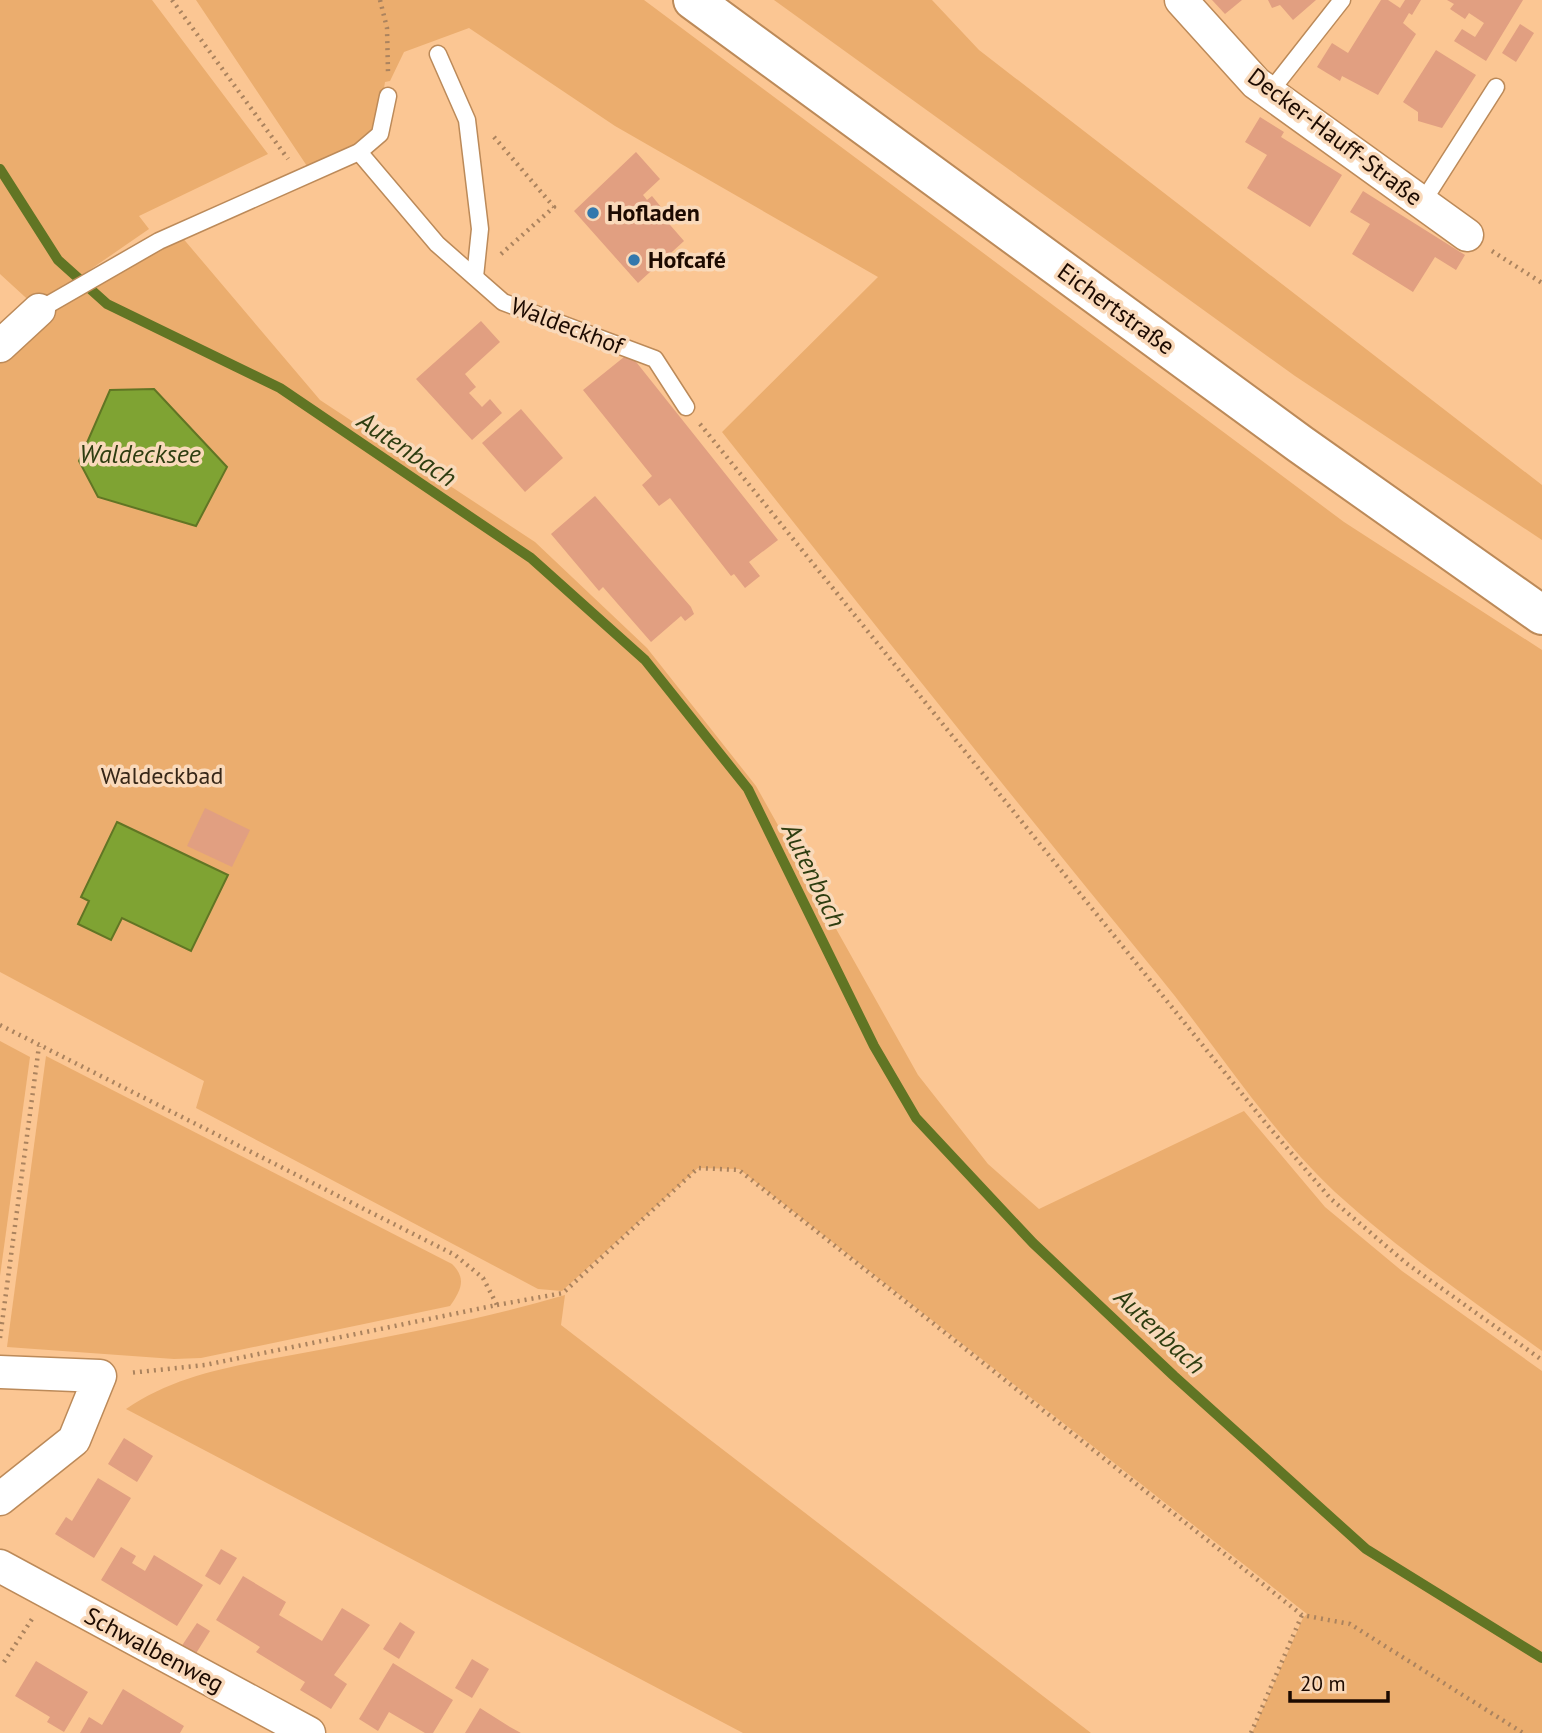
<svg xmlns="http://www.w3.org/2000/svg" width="1542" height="1733" viewBox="0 0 1542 1733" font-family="'PT Sans',sans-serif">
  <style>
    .green { fill: #ebad6e }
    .water { fill: #7fa333; stroke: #617524; stroke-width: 2 }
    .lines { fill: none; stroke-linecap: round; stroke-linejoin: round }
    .stream { stroke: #617524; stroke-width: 10 }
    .building { fill: #e19f81 }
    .service-casing { stroke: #bc8a59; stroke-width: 19 }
    .minor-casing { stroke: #bc8a59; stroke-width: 35 }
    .tertiary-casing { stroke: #bc8a59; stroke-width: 42 }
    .path { stroke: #ab835e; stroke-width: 4.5; stroke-dasharray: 2 5; stroke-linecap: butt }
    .service { stroke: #fff; stroke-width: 16 }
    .minor { stroke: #fff; stroke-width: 32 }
    .tertiary { stroke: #fff; stroke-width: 38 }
    .poi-dot { fill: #3478ad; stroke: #f9d9ba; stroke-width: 2.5 }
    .labels { text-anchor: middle; stroke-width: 7; stroke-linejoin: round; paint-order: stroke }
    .street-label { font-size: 24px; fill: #1c0a00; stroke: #f9d9ba }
    .poi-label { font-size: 24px; font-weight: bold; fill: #1c0a00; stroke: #f9d9ba; text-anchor: start }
    .park-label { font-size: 24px; fill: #362617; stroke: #f9d9ba }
    .water-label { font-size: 26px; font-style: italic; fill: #2e3d10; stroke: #f9d9ba }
  </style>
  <rect width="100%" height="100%" fill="#fbc693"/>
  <!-- green -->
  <g class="green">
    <polygon points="0,0 152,0 268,154 139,216 149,229 36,307 0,274"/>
    <path d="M196 0H644L1344 522 1542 650V1351C1471 1300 1400 1251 1335 1192 1267 1128 1217 1047 1158 975 1011 796 866 614 722 432L878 277 615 126 469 28 404 52 390 81 385 82 377 132 311 172Z"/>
    <polygon points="774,0 932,0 979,50 1542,485 1542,540 1295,376"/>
    <polygon points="181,236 320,400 535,542 647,648 756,786 918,1075 988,1164 1039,1209 1244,1111 1325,1207 1402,1271 1542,1371 1542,1733 1252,1733 1303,1618 1307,1614 739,1169 698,1168 562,1291 538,1289 196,1108 204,1081 0,972 0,352 35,317"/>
    <polygon points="0,1041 30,1057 0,1276"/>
    <path d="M46 1056 452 1264C467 1279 461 1290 450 1306L201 1358 174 1359 7 1347Z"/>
    <path d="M565 1295 561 1325 1091 1733H743L126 1409C182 1370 253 1363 319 1350 402 1334 484 1319 565 1295Z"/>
  </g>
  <!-- water -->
  <g class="water">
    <polygon points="154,389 227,467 196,526 98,497 79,461 110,390"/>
    <polygon points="117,822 228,875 191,951 122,918 111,940 78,924 89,901 81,897"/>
  </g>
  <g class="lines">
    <!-- stream -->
    <polyline class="stream" points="0,169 58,260 107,304 280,388 531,558 645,660 748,789 874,1046 916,1118 1033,1243 1174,1376 1366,1549 1542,1658"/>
  </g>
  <!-- building -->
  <g class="building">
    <polygon points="1212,0 1242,0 1225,14"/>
    <polygon points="1268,0 1316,0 1293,20 1280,5 1272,8"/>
    <polygon points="1381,0 1388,0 1400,8 1405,0 1421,0 1412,15 1409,13 1403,23 1416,34 1378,95 1342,76 1340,81 1317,67 1332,43 1348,53"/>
    <polygon points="1447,0 1523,0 1486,61 1454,41 1462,29 1475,37 1484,23 1469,13 1465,19 1450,9 1454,4"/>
    <polygon points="1520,24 1534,33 1516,62 1502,53"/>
    <polygon points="1436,50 1476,75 1442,128 1418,121 1418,112 1403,102"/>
    <polygon points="1260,117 1284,132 1281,137 1342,175 1310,227 1247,188 1267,155 1245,142"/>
    <polygon points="636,152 660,179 643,195 647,200 652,196 661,207 657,210 684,241 638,283 574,211"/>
    <polygon points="1363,191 1465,255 1456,270 1435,257 1413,292 1352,254 1370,224 1350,212"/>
    <polygon points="481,321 500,342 465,374 476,387 469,393 482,407 490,399 502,413 472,440 416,379"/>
    <polygon points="629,353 778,540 749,562 760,576 745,588 734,574 731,576 670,498 659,506 642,485 652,476 583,390"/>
    <polygon points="521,409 563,458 525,492 482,443"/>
    <polygon points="595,496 691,607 694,614 685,621 681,616 651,642 603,587 599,591 551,534"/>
    <polygon points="205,808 250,830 232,867 187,846"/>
    <polygon points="124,1438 153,1456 137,1482 108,1464"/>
    <polygon points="98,1478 131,1498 94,1558 55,1534 66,1517 72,1521"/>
    <polygon points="121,1547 136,1556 132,1563 145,1571 154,1555 203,1585 177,1626 101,1580"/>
    <polygon points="221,1549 237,1558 220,1585 205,1576"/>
    <polygon points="243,1576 286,1602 279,1615 322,1641 342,1608 370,1625 334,1675 347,1684 331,1709 300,1690 305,1682 256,1652 260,1647 216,1620"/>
    <polygon points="400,1622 415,1632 399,1659 383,1649"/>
    <polygon points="197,1623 210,1631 195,1655 181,1647"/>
    <polygon points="472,1659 489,1669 472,1698 455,1688"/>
    <polygon points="36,1661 88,1692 64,1732 47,1722 50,1717 15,1696"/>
    <polygon points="393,1663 453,1700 433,1733 425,1733 389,1712 378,1731 359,1719"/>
    <polygon points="123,1689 184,1726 180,1733 80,1733 89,1717 102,1725"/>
    <polygon points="480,1708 510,1727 521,1733 465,1733"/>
  </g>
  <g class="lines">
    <!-- service casing -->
    <g class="service-casing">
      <g id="service">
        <polyline points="438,54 467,120 480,229 475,277"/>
        <polyline points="1269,93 1342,0"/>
        <polyline points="359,152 437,244 503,302 655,359 686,407"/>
        <polyline points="1422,203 1496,87"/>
        <polyline points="39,310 159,241 359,152 380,134 388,96"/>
      </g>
    </g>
    <!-- minor casing -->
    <g class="minor-casing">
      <g id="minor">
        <polyline points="1181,0 1256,83 1467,235"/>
        <polyline points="0,346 39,310"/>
        <polyline points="0,1372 100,1376 74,1440 0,1499"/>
        <polyline points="0,1566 309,1733"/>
      </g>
    </g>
    <!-- tertiary casing -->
    <g class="tertiary-casing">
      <polyline id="tertiary" points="693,0 1300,444 1542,615"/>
    </g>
    <!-- path -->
    <g class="path">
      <polyline points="172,0 288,159"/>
      <polyline points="380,0 387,28 388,72"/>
      <polyline points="494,137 554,207 501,254"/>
      <polyline points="1492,251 1542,283"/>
      <polyline points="700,424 1268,1126 1331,1199 1406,1263 1542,1360"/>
      <polyline points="0,1025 455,1255 483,1278 497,1305 205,1365 129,1373"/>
      <polyline points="497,1305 563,1293 698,1168 739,1170 1302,1615 1350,1624 1523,1733"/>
      <polyline points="0,1338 39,1046"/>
      <polyline points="4,1662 32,1619"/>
      <polyline points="1251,1733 1302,1615"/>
    </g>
    <!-- service -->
    <use href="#service" class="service"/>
    <!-- minor -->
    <use href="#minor" class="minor"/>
    <!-- tertiary -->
    <use href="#tertiary" class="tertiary"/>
  </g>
  <!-- markers -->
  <g class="poi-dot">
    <circle cx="593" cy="213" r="7"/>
    <circle cx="634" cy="260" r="7"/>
  </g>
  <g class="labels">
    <!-- street labels -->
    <g class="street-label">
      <text transform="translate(1335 137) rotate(37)" y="8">Decker-Hauff-Straße</text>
      <text transform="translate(1116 309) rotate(36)" y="8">Eichertstraße</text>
      <text transform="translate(567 326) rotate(21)" y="8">Waldeckhof</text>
      <text transform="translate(154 1650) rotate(28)" y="8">Schwalbenweg</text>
    </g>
    <!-- poi labels -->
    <g class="poi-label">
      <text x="607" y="221">Hofladen</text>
      <text x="648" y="268">Hofcafé</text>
    </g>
    <!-- park labels -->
    <g class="park-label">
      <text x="162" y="784">Waldeckbad</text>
    </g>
    <!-- water labels -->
    <g class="water-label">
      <text transform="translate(407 449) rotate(34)" y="9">Autenbach</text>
      <text x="140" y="463">Waldecksee</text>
      <text transform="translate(814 875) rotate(64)" y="9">Autenbach</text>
      <text transform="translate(1160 1331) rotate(43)" y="9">Autenbach</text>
    </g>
  </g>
  <!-- scale -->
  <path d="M1290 1691v10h98v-10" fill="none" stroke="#1c0a00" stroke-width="3.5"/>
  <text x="1300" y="1691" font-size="21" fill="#1c0a00" stroke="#f9d9ba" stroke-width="5" paint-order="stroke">20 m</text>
</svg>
